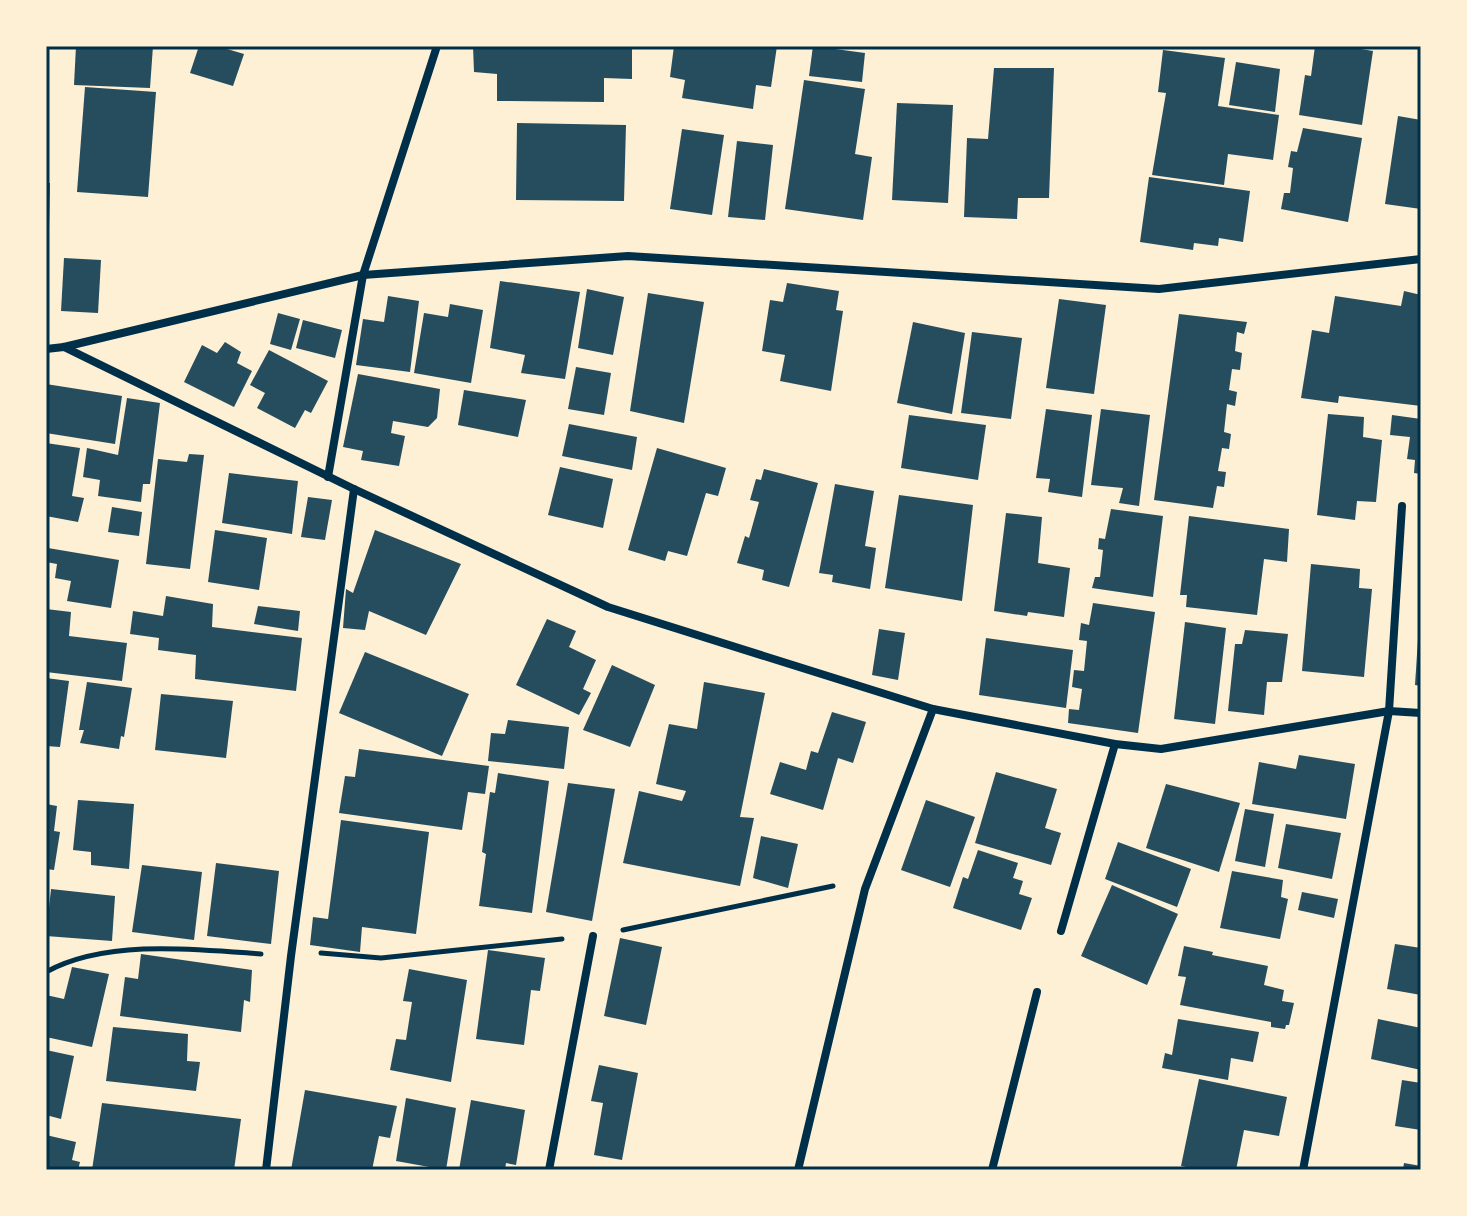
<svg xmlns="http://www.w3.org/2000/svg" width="1467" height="1216" viewBox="0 0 1467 1216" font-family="'PT Sans',sans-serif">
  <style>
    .building { fill: #264d5e }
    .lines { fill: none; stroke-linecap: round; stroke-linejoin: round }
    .path { stroke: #003049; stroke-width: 5 }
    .minor { stroke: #003049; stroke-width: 8 }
    .neatline { fill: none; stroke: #003049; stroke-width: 3 }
  </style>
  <rect width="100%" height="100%" fill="#fdf0d5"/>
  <!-- building -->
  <g class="building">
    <polygon points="76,46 153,46 150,88 74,85"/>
    <polygon points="199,46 217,46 244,54 233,86 190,73"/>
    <polygon points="473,46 632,46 632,79 604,78 604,102 497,101 497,74 474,72"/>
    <polygon points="674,46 777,46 771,87 756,85 753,109 682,98 685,80 670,77"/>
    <polygon points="813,46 865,53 862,82 809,76"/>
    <polygon points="1315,46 1343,46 1373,51 1362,125 1299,115 1305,75 1311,76"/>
    <polygon points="1163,50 1225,58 1218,106 1279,115 1273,160 1228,154 1224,185 1152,175 1166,93 1158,92"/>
    <polygon points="1236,62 1280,69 1275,112 1229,105"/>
    <polygon points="994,68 1054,68 1049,198 1018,198 1017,219 964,217 967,138 988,139"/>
    <polygon points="804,80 865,89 855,154 872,157 863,220 785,209"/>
    <polygon points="85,87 156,92 148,197 77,192"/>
    <polygon points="897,103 953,105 948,203 892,200"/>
    <polygon points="1398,116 1421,120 1421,209 1385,204"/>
    <polygon points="517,123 626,125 624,201 516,200"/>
    <polygon points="1303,128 1362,138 1348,222 1281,209 1284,193 1290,193 1293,168 1288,167 1291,151 1297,152"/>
    <polygon points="682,129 724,135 712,215 670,209"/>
    <polygon points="737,141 773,145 765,220 728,217"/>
    <polygon points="1149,177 1250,191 1243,242 1219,238 1218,246 1194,243 1193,250 1140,242"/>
    <polygon points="46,183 50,183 49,229 46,229"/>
    <polygon points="64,258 101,260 98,313 61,311"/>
    <polygon points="500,281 580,292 565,379 521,373 525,355 490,348"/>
    <polygon points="787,283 839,291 836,310 843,311 831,391 780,381 785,355 762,351 770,300 783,302"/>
    <polygon points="587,289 624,297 613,355 578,348"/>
    <polygon points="1404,291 1421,295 1421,406 1339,396 1338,403 1301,398 1312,330 1329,333 1335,296 1401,306"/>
    <polygon points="648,293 704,302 684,423 630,411"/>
    <polygon points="388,296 419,301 410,372 356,365 363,319 384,322"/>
    <polygon points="1059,299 1106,305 1094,394 1046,388"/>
    <polygon points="450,304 483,310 471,383 414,373 424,313 448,317"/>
    <polygon points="278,313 300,319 291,350 270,344"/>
    <polygon points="1179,314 1247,322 1244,334 1237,332 1235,351 1242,353 1240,370 1232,369 1229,390 1237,392 1235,406 1227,404 1224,432 1231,434 1229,449 1222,448 1218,471 1226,472 1224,487 1217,486 1213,508 1154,500"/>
    <polygon points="303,320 342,330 335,358 296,348"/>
    <polygon points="913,322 965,333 952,414 897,403"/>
    <polygon points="972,332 1022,338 1011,419 961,413"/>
    <polygon points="225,342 241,352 237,363 252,371 234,407 184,382 202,345 217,353"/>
    <polygon points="269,350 328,381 311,413 305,410 295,428 257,408 265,393 250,385"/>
    <polygon points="576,367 611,373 604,415 568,409"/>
    <polygon points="358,374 440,389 437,418 428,427 393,421 391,433 405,436 399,466 361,460 363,451 343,447"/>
    <polygon points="46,384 122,396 115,444 46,433"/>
    <polygon points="464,390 526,400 518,437 458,425"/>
    <polygon points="127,398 160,403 150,484 143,484 141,502 98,496 100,480 83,477 87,448 118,455"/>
    <polygon points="1046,409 1092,415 1082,497 1048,492 1050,479 1036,478"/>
    <polygon points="1101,409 1150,415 1139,506 1119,503 1123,488 1091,485"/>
    <polygon points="1328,414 1364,417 1363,437 1382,440 1376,502 1357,501 1355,520 1317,515"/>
    <polygon points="909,415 986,425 978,480 901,468"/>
    <polygon points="1392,415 1421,419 1421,474 1414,473 1415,460 1407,459 1410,437 1390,435"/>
    <polygon points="569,424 637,437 632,470 562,456"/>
    <polygon points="46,443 80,448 72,496 84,498 78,522 46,516"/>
    <polygon points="657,448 726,468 718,496 706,493 687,556 668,551 665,561 628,550"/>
    <polygon points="189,454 204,455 190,569 146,564 158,459 187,462"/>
    <polygon points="560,467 613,479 603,528 548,515"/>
    <polygon points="764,469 818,483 789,587 762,580 764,570 737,563 745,536 749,538 759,502 750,500 756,479 761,480"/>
    <polygon points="229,473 298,481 292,534 222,523"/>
    <polygon points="835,484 874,491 865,546 876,548 870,589 832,582 833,575 819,573"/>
    <polygon points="899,495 973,505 962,601 885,588"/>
    <polygon points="308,497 332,500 325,540 301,537"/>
    <polygon points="112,507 142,512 139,536 108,532"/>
    <polygon points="1111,509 1163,516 1153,597 1092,588 1095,577 1100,577 1103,550 1098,549 1099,538 1105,539"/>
    <polygon points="1006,513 1042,517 1038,563 1070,568 1064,617 1028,612 1027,616 994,611"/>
    <polygon points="1189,516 1289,529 1287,562 1264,559 1257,615 1186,607 1187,595 1180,595"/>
    <polygon points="215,530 267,538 259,590 208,582"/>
    <polygon points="375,530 461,564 426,635 369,611 365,630 343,628 346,589 353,593"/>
    <polygon points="48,548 119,560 111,608 67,601 71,581 55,578 57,564 46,562"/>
    <polygon points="1311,564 1360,569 1359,588 1372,589 1364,677 1302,671"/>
    <polygon points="166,596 213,604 212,627 302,638 296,691 195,679 196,655 158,650 159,638 130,634 133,611 163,616"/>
    <polygon points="1093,603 1155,612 1138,733 1068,723 1069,709 1079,710 1082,689 1072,687 1074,670 1084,671 1087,641 1079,640 1081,623 1089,625"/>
    <polygon points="258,606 300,611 298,631 254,624"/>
    <polygon points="46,609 71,612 69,636 127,643 122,681 46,672"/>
    <polygon points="547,619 576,631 569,647 596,660 583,689 591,693 579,715 516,685"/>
    <polygon points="1185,622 1226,628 1215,724 1174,719"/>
    <polygon points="879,629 905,633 898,680 872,675"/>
    <polygon points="1245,630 1288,634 1282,682 1267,682 1264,715 1228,711 1235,644 1242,644"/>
    <polygon points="986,638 1073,650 1066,708 979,695"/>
    <polygon points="1418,639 1421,639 1421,686 1415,685"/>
    <polygon points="365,652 469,694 442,756 339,713"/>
    <polygon points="612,665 655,685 630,747 583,730"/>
    <polygon points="46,678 69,681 60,747 46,746"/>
    <polygon points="87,682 132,688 124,737 121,736 119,749 80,743 84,730 79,730"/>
    <polygon points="704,682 765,693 740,817 754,818 740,886 623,863 639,791 682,801 686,791 656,784 669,724 697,729"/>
    <polygon points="161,694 233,701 226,758 155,750"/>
    <polygon points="832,712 866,722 853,763 838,758 823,810 770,794 780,762 806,770 811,751 818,753"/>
    <polygon points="508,720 569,727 564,769 488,761 491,733 505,734"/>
    <polygon points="359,749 489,766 485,794 468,792 462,830 339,813 345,776 355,777"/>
    <polygon points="1299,755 1355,764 1346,819 1252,804 1259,762 1296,769"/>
    <polygon points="996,772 1057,789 1045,828 1061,833 1051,865 975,843"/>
    <polygon points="498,773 549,781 532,913 479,906 486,854 482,852 490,792 495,793"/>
    <polygon points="568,783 615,789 592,921 546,912"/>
    <polygon points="1166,784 1240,803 1219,872 1146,848"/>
    <polygon points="78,800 134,804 129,869 91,865 91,852 73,850"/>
    <polygon points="926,800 975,817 950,887 901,870"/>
    <polygon points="46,804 57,806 54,831 60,832 54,870 46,869"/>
    <polygon points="1245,809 1274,814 1265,867 1235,861"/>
    <polygon points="341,820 429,832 416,934 362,927 360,952 310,945 313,917 328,919"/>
    <polygon points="1286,824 1341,833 1332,879 1278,868"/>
    <polygon points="761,836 798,844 788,888 753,878"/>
    <polygon points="1118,842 1191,869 1177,907 1105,879"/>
    <polygon points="978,850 1018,863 1013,878 1023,881 1019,894 1032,898 1021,930 953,908 963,877 968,879"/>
    <polygon points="216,863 279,871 271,944 207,936"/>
    <polygon points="142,865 202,872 194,940 132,932"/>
    <polygon points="1232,871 1283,880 1281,897 1288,899 1280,939 1220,928"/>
    <polygon points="1112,885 1178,914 1147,985 1081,956"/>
    <polygon points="51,889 115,896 112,941 46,936"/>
    <polygon points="1302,892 1338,899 1334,918 1298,910"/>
    <polygon points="620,938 662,947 646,1025 604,1016"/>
    <polygon points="1395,944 1421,948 1421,995 1387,989"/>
    <polygon points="1184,946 1213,952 1212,955 1268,966 1264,985 1284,990 1282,1001 1294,1003 1289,1025 1286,1025 1285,1029 1271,1027 1271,1022 1180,1005 1186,977 1178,976"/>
    <polygon points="488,950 545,958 540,991 531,990 524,1045 476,1039"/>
    <polygon points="141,954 252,970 250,1002 244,1000 241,1032 120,1016 125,977 138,979"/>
    <polygon points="72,967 109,974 92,1047 46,1037 46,995 64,999"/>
    <polygon points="409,969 467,980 451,1082 390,1070 396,1039 406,1040 412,1002 403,1001"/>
    <polygon points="1178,1019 1259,1032 1253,1062 1231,1058 1228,1080 1162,1068 1165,1053 1172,1055"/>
    <polygon points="1378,1019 1421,1028 1421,1070 1371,1059"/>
    <polygon points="113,1027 188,1034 187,1061 200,1062 196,1091 106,1081"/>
    <polygon points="46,1050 74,1056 61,1119 46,1115"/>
    <polygon points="599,1065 638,1073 622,1160 594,1155 603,1103 591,1101"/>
    <polygon points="1199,1079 1287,1097 1279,1136 1244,1130 1236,1170 1201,1170 1181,1166"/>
    <polygon points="1402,1080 1421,1083 1421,1130 1395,1126"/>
    <polygon points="305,1090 397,1106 390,1138 379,1136 372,1170 291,1170"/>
    <polygon points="406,1098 456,1108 446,1170 396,1161"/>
    <polygon points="471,1100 525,1110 516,1165 506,1163 505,1170 459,1170"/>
    <polygon points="102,1103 241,1119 234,1170 92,1170"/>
    <polygon points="46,1135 76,1142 72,1160 80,1162 78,1170 46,1170"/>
    <polygon points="1404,1163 1421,1166 1421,1170 1403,1170"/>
  </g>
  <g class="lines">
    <!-- path -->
    <g class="path">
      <polyline points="623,930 833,886"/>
      <polyline points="321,953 381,958 562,939"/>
      <path d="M46 972C106 939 195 949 261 954"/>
    </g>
    <!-- minor -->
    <g class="minor">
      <polyline points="64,347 354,489 608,607 933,709 1115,744 1161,749 1389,711 1421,713"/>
      <polyline points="46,349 64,347 363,275 628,256 1159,289 1421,259"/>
      <polyline points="328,477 363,275 437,46"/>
      <polyline points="1061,931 1115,744"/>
      <polyline points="266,1170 291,956 354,489"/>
      <polyline points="549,1170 593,936"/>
      <polyline points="798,1170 865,889 933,709"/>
      <polyline points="992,1170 1037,992"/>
      <polyline points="1303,1170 1389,711 1402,506"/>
    </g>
  </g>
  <!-- border -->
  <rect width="1467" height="1216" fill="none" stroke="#fdf0d5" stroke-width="96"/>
  <rect x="48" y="48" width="1371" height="1120" class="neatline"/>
</svg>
